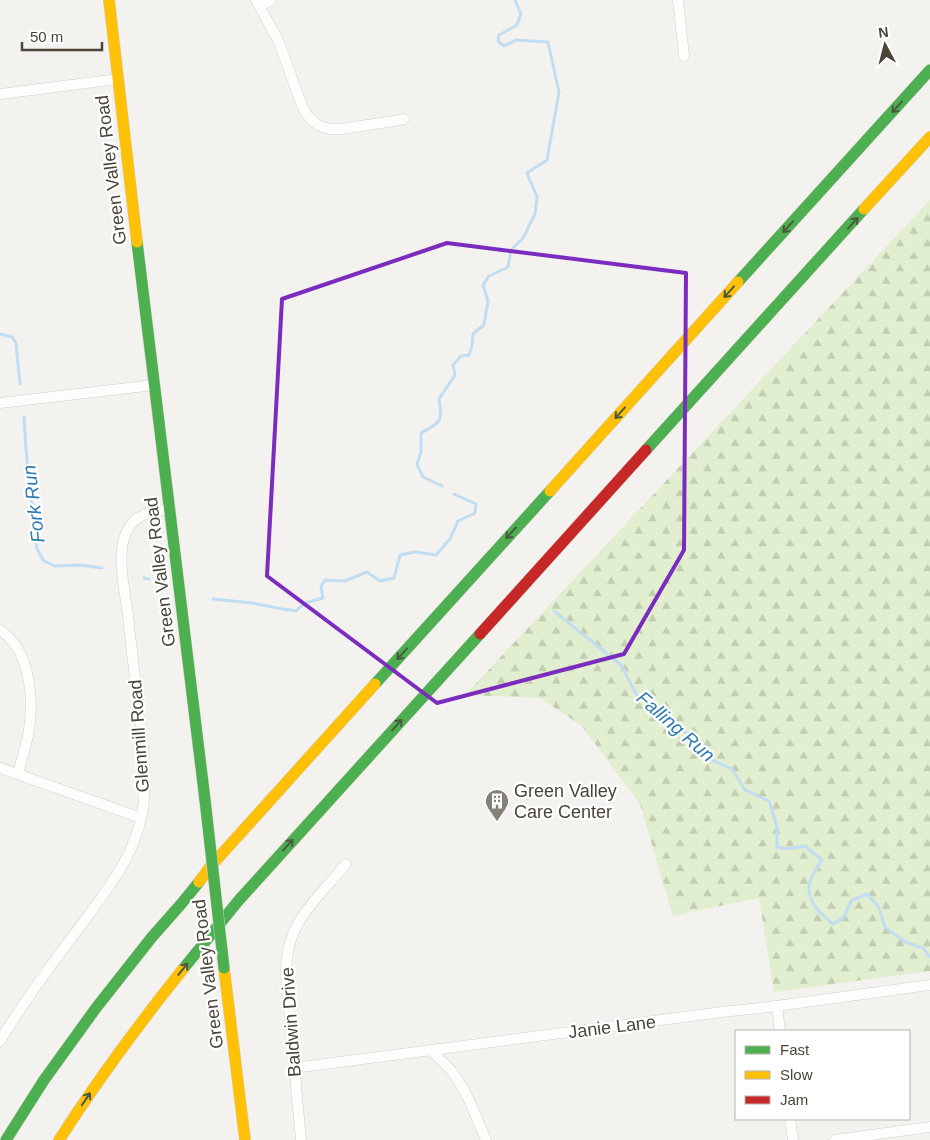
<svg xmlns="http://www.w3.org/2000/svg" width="930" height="1140" viewBox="0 0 930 1140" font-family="Helvetica,sans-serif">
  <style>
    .forest { fill: url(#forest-firs) }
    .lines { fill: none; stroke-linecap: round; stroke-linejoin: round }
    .stream { stroke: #c0ddf1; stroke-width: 3 }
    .street-casing { stroke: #d2d0cb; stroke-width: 11 }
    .fast-casing { stroke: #d3cfc5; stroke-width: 12 }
    .slow-casing { stroke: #d3cfc5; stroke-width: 12 }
    .jam-casing { stroke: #d3cfc5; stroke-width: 12 }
    .street { stroke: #fdfdfc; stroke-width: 10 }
    .fast { stroke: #4caf50; stroke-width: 11 }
    .slow { stroke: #ffc107; stroke-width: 11 }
    .jam { stroke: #c62828; stroke-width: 11 }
    .fast-bridge-casing { stroke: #d3cfc5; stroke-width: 12; stroke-linecap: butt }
    .fast-bridge { stroke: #4caf50; stroke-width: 11 }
    .oneway { stroke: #4b593e }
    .marked { fill: none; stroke: #7b2cbf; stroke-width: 4; stroke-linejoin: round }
    .labels { text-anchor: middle; stroke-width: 4.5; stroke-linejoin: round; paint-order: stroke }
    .street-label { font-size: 18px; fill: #4b4439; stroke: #fff }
    .poi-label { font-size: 18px; fill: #4b4439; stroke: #fff; text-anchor: start }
    .water-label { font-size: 19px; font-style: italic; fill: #2e7ab2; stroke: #fff }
  </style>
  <defs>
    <pattern id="forest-firs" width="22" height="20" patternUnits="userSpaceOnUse" patternTransform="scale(1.25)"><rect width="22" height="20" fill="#e1eecf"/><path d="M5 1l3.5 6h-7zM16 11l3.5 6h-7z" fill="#c3cdb2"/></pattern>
  </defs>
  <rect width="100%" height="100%" fill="#f4f2ee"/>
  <!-- forest -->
  <polygon class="forest" points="930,200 930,971 774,992 759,898 673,916 640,804 582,726 540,698 465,695"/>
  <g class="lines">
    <!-- stream -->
    <g class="stream">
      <polyline points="0,334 12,337 16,343 20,384"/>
      <polyline points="24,417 26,450 37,549 44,561 55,566 80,565 102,568"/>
      <path d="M442 486 423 477 417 465 421 451V433C441 422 443 422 439 399L455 375 453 365 461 356 469 355 472 346 473 334 484 325 488 301 483 285 489 276 508 267 511 250 523 238 535 214 537 197 527 173 547 160 559 92 548 42 516 40 504 46 498 41 499 35 517 25 521 14 515 0"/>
      <polyline points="144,578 149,579"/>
      <polyline points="213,599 252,603 277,608 296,611 305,603 323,598 321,586 325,580 345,581 367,572 380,581 394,578 400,555 415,552 436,555 450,539 458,521 475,513 476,504 454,494"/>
      <path d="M554 611 621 665 636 694 698 742 705 757 732 769 745 790 769 801 777 827V847L787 849 805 846 822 860C818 866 810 878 809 885 807 902 821 915 833 924L843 918 852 900 867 894 878 906 885 927 905 942 923 948 930 957"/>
    </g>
    <!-- street casing -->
    <g class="street-casing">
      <g id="street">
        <path d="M256 0 279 42 302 106C316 134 335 131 361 126 375 124 389 122 404 119"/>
        <polyline points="678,0 684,56"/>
        <polyline points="260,6 271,0"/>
        <polyline points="0,94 118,79"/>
        <polyline points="0,403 154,385"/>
        <path d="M0 630C8 636 16 644 20 653 32 677 33 711 28 736 25 749 21 761 18 774"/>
        <polyline points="0,768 141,818"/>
        <polyline points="777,1006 780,1031"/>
        <path d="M0 1041C20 1007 43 976 67 944 99 900 142 853 144 796 146 767 142 738 139 709 135 678 131 646 128 615 125 591 116 555 126 533 135 513 151 512 170 509"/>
        <path d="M431 1051C439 1058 447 1065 453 1073 468 1093 476 1117 486 1140"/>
        <polyline points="294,1068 722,1012 769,1007 930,985"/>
        <polyline points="790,1119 793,1140"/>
        <path d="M301 1140 286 975C285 922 315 902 346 864"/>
        <polyline points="835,1140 930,1127"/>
      </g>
    </g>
    <!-- fast casing -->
    <g class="fast-casing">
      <g id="fast">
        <polyline points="137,242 205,800"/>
        <polyline points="738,282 930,70"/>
        <polyline points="646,450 864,209"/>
        <polyline points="375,684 550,491"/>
        <polyline points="183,969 239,900 480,634"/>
        <polyline points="6,1140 44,1080 96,1008 152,937 182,903 199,882"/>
      </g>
    </g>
    <!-- slow casing -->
    <g class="slow-casing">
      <g id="slow">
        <polyline points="109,0 137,242"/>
        <polyline points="864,209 930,137"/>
        <polyline points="550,491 738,282"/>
        <polyline points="199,882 210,867 375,684"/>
        <polyline points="224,968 245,1140"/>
        <path d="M59 1140C97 1081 139 1024 183 969"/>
      </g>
    </g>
    <!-- jam casing -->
    <g class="jam-casing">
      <polyline id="jam" points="480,634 646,450"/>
    </g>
    <!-- street -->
    <use href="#street" class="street"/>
    <!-- fast -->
    <use href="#fast" class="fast"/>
    <!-- slow -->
    <use href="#slow" class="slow"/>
    <!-- jam -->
    <use href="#jam" class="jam"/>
    <!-- fast-bridge casing -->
    <g class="fast-bridge-casing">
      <polyline id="fast-bridge" points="205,800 224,968"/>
    </g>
    <!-- fast-bridge -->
    <use href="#fast-bridge" class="fast-bridge"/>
  </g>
  <!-- one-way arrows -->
  <defs><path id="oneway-shaft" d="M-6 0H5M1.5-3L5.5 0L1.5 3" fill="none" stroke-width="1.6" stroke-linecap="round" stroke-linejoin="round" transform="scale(1.25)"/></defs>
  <g class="oneway">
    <use href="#oneway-shaft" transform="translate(897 107) rotate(132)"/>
    <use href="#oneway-shaft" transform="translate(853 223) rotate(-48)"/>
    <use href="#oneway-shaft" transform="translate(788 227) rotate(132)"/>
    <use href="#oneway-shaft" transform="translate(729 292) rotate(132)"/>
    <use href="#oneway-shaft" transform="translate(620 413) rotate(132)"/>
    <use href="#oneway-shaft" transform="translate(511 533) rotate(132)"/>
    <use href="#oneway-shaft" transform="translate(402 654) rotate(132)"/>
    <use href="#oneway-shaft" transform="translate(397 725) rotate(-48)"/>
    <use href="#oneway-shaft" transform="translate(288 845) rotate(-48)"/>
    <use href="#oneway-shaft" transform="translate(183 969) rotate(-51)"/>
    <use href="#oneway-shaft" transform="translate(86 1099) rotate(-56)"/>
  </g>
  <!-- marked area -->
  <path class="marked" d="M447 243 686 273 684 550 624 654 437 703 267 576 282 299Z"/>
  <!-- icons -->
  <defs>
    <g id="building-pin" transform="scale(1.25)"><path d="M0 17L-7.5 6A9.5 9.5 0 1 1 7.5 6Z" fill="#868178" stroke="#fff"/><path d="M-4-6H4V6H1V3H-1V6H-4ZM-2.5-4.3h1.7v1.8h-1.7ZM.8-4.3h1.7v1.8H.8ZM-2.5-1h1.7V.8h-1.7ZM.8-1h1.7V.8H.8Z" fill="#fff"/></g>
  </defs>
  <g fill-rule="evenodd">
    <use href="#building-pin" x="497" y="801"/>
  </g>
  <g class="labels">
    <!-- street labels -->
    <g class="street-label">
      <text transform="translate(111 170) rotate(-97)" y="6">Green Valley Road</text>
      <text transform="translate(160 572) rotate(-97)" y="6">Green Valley Road</text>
      <text transform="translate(139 736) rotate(-94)" y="6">Glenmill Road</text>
      <text transform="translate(208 974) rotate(-97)" y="6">Green Valley Road</text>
      <text transform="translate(291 1022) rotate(-94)" y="6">Baldwin Drive</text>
      <text transform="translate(612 1027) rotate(-7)" y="6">Janie Lane</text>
    </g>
    <!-- poi labels -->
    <g class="poi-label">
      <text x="514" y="797">Green Valley<tspan x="514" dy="21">Care Center</tspan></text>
    </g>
    <!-- water labels -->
    <g class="water-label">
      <text transform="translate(33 504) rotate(-97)" y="7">Fork Run</text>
      <text transform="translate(676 726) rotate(41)" y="7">Falling Run</text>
    </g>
  </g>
  <!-- legend -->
  <rect x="735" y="1030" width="175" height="90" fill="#ffffff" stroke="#b7b4b0"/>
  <rect x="745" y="1046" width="25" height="8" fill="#4caf50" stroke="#b7b4b0"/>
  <text x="780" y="1055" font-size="15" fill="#4b4439">Fast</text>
  <rect x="745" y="1071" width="25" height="8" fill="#ffc107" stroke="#b7b4b0"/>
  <text x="780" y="1080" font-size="15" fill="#4b4439">Slow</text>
  <rect x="745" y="1096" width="25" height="8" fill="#c62828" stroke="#b7b4b0"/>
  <text x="780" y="1105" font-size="15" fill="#4b4439">Jam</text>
  <!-- north arrow -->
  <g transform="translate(885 45) rotate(353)" stroke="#ffffff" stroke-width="4" paint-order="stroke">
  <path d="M0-4L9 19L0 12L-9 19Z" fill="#4b4439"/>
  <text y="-8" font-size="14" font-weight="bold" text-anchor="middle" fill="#4b4439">N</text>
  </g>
  <!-- scale -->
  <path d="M22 42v8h80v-8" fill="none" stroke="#4b4439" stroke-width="2.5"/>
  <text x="30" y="42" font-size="15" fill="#4b4439" stroke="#ffffff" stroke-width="4" paint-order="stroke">50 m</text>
</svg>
